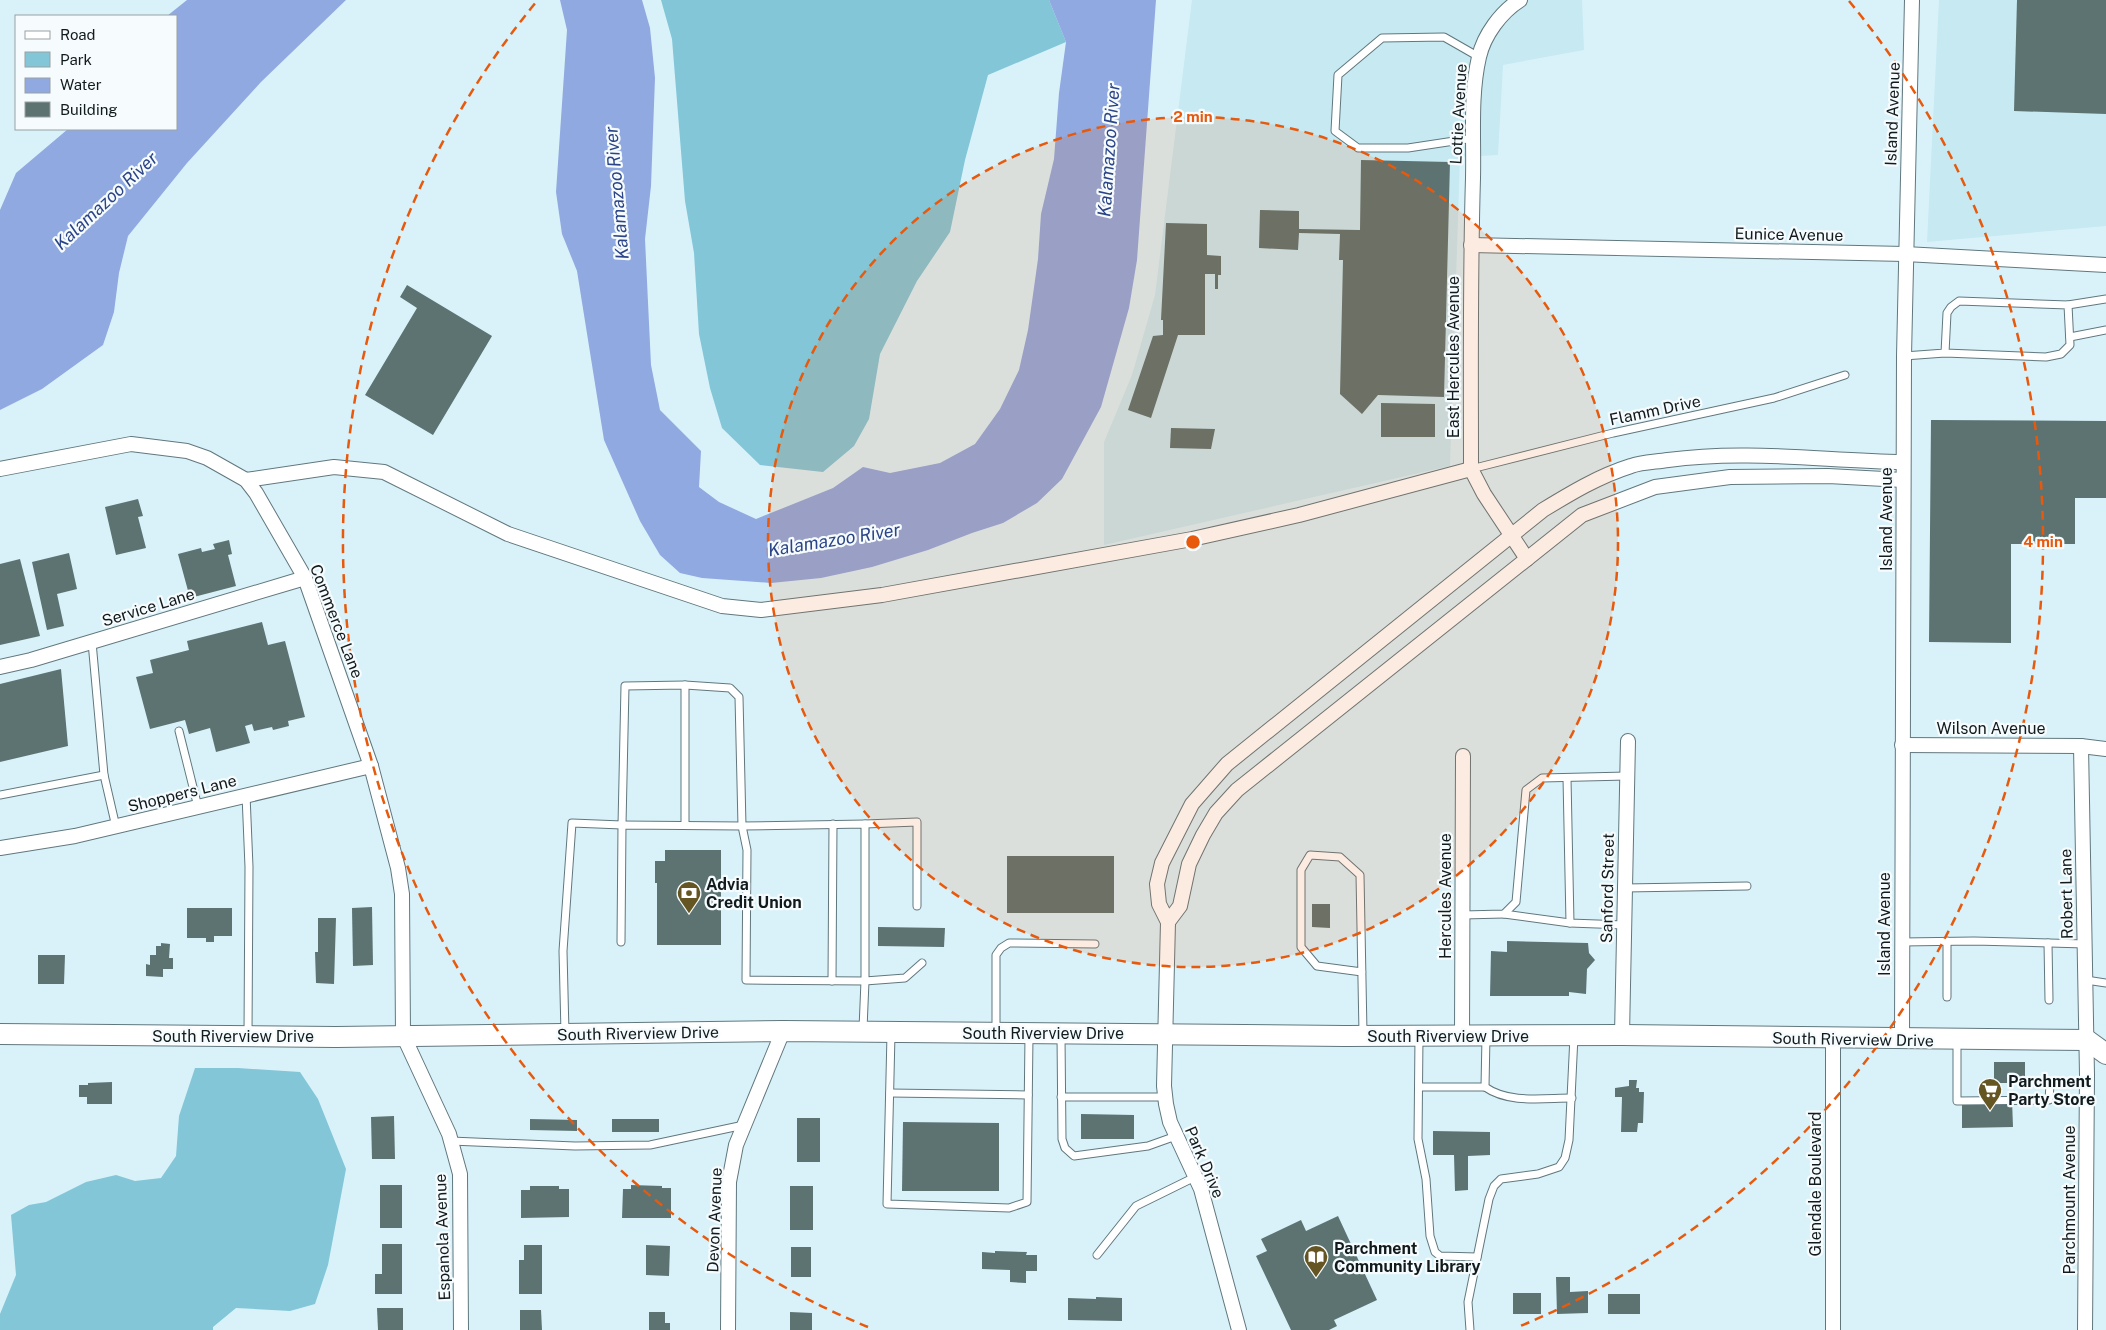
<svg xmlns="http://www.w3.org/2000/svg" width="2106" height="1330" viewBox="0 0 2106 1330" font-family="'Public Sans',sans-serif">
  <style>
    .built { fill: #c6e9f2 }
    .green { fill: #82c6d8 }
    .water { fill: #90a9e0 }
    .building { fill: #5c7372 }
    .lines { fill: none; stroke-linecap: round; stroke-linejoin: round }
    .lane-casing { stroke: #61777e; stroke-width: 9 }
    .street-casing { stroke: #61777e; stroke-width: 16 }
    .secondary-casing { stroke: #61777e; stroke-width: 22 }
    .lane { stroke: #fff; stroke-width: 7 }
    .street { stroke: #fff; stroke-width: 14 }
    .secondary { stroke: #fff; stroke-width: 20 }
    .ring { fill: none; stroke: #e8590c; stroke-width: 2.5; stroke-dasharray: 9 6 }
    .labels { text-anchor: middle; stroke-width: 4.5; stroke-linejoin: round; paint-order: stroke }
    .street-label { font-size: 16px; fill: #111a1c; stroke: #f6fbfd }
    .poi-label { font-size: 16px; font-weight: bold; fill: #111a1c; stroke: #f6fbfd; text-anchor: start }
    .water-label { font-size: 18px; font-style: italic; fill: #2b4487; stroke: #f6fbfd }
    .centre { fill: #e8590c; stroke: #f6fbfd; stroke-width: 2.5 }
    .ring-label { font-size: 15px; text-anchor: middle; font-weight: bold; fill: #e8590c; stroke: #f6fbfd; stroke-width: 4.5; stroke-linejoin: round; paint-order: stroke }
  </style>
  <rect width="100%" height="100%" fill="#d9f2f9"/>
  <!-- built -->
  <g class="built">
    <polygon points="1192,0 1582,0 1584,50 1503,65 1498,155 1460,157 1450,466 1104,545 1104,442 1132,375 1155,295"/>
    <polygon points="1939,0 2106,0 2106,226 1927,242"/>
  </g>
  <!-- green -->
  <g class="green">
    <polygon points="661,0 1049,0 1066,42 988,75 965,160 950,232 917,281 880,354 869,419 854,446 823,472 760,465 722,428 710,388 699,334 694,253 685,201 672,39"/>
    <polygon points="195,1068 238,1068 300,1072 318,1099 346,1169 328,1265 315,1304 290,1311 236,1308 213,1327 213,1330 0,1330 0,1314 16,1275 11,1215 29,1205 46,1202 86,1182 116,1175 135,1181 161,1178 176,1156 179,1116"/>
  </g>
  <!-- water -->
  <g class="water">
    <polygon points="187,0 346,0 261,82 187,163 128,236 119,273 114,312 103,345 42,389 0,410 0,210 16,173 68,129 176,129 176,16 167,16"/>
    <polygon points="560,0 642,0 650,28 655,78 651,186 645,239 651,365 660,410 701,451 699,487 719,502 756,519 833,488 863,467 890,473 940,463 975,444 1000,409 1019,370 1028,330 1038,259 1041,214 1054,159 1059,93 1066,42 1049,0 1156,0 1137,260 1129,308 1101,407 1062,479 1037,503 1003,523 972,533 928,550 872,567 821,578 771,583 702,578 680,573 660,555 640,521 604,440 577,271 562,234 556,192 567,30"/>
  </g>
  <!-- building -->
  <g class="building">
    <polygon points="2017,0 2106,0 2106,114 2014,111"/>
    <polygon points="1361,160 1450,162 1444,397 1378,395 1362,414 1340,394 1343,260 1339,260 1340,234 1299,233 1298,250 1259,248 1260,210 1299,211 1299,229 1360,230"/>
    <polygon points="1166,223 1207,224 1207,255 1221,256 1221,275 1218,275 1218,289 1215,289 1215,274 1205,274 1205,335 1178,335 1151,418 1128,410 1153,336 1163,335 1163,320 1161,320"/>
    <polygon points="407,285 492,336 433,435 365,395 417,308 400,297"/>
    <polygon points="1381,403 1435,404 1435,437 1381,437"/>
    <polygon points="1931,420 2106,421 2106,498 2075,498 2075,544 2011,544 2011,643 1929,642"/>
    <polygon points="1171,428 1215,429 1211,449 1170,448"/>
    <polygon points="138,499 143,516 138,517 146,548 116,555 105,507"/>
    <polygon points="229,540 232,554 228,555 236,586 190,598 178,554 201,548 202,552 215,549 213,544"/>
    <polygon points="69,553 77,589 57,594 64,626 47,630 32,562"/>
    <polygon points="20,559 40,636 0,645 0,564"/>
    <polygon points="262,622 268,645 285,641 305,717 288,721 289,726 273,730 272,727 254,731 252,724 245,726 250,743 216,752 210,728 189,734 185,720 150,729 136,677 153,673 150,660 189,650 187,641"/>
    <polygon points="61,669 68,746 0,762 0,684"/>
    <polygon points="665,850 721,850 721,945 657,945 657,883 655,883 655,861 665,861"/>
    <rect x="1007" y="856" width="107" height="57"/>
    <polygon points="1312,904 1330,904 1330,928 1312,927"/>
    <polygon points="372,907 373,965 353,966 352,908"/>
    <polygon points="187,908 232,908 232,936 214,936 214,942 206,942 206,938 187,938"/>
    <polygon points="318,918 336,918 334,984 316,983 315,952 318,952"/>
    <polygon points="878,927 945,928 944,947 878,946"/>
    <polygon points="1507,941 1588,943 1589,953 1595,960 1587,969 1586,994 1569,992 1569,996 1490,996 1491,951 1507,952"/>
    <polygon points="161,943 170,944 169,958 173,958 173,969 163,969 163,977 146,976 146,964 150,965 150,955 156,955 156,946 161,946"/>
    <polygon points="38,955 65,955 64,984 38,984"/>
    <rect x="1994" y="1062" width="31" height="21"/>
    <polygon points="1629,1080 1637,1080 1636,1088 1639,1088 1639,1092 1644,1092 1643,1123 1638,1123 1637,1132 1621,1132 1622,1097 1615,1097 1615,1088 1629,1086"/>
    <polygon points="112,1082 112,1104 87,1104 87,1097 79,1097 79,1085 88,1085 88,1083"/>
    <polygon points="2012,1100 2013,1127 1962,1128 1962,1101"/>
    <polygon points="1081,1114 1134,1115 1134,1139 1081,1139"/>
    <polygon points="394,1116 395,1159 372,1159 371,1117"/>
    <rect x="797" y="1118" width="23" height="44"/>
    <polygon points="530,1119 577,1120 577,1131 530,1130"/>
    <rect x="612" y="1119" width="47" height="13"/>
    <polygon points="903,1122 999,1123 999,1191 902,1191"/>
    <polygon points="1433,1131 1490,1132 1490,1155 1468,1156 1468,1190 1455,1191 1454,1155 1433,1155"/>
    <rect x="380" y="1185" width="22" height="43"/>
    <polygon points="631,1185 662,1186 662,1188 671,1188 671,1218 622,1218 623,1189 631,1189"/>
    <polygon points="530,1186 559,1186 559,1189 569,1189 569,1217 521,1218 521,1190 530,1190"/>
    <rect x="790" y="1186" width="23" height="44"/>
    <polygon points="1338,1216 1377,1300 1334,1320 1337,1326 1329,1330 1291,1330 1256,1256 1267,1251 1261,1239 1301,1220 1306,1231"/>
    <polygon points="382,1244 402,1244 402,1294 375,1294 375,1274 382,1274"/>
    <polygon points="524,1245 542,1245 542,1294 519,1294 519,1260 524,1260"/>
    <polygon points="646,1245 670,1246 669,1276 646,1275"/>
    <rect x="791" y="1247" width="20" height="30"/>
    <polygon points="995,1251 1027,1252 1026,1255 1037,1255 1037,1271 1026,1271 1026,1283 1010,1282 1010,1270 982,1269 982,1252 995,1253"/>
    <polygon points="1556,1277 1570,1277 1570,1292 1588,1291 1588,1313 1557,1314"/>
    <rect x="1513" y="1293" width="28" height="21"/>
    <rect x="1608" y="1294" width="32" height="20"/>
    <polygon points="1096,1297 1122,1298 1122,1321 1068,1320 1068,1298 1096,1299"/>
    <polygon points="377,1308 403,1308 403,1330 378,1330"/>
    <polygon points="520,1310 541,1310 542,1330 520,1330"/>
    <polygon points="649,1312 665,1312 665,1323 670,1323 670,1330 649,1330"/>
    <polygon points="790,1312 812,1313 812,1330 790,1330"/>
  </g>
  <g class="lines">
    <!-- lane casing -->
    <g class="lane-casing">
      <g id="lane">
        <polyline points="1474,138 1408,148 1358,148 1335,131 1338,75 1382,38 1444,37 1479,57"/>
        <polyline points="2068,305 2106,299"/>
        <polyline points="2070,337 2106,330"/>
        <polyline points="1904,356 1945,353 2046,357 2061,354 2070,345 2068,305 1959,301 1951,307 1947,313 1945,353"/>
        <polyline points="1471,469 1613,433 1774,398 1845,375"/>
        <polyline points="92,642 104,775 116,827"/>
        <polyline points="685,685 730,688 739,697 742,826 865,824 865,981 905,978 922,963"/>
        <polyline points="179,731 198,807"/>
        <polyline points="1567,778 1570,923"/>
        <polyline points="0,795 104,775"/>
        <polyline points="246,795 249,867 248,1035"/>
        <polyline points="865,824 917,822 917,906"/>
        <polyline points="1625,888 1747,886"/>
        <polyline points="1504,914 1570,923 1624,925"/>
        <polyline points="1463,915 1504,914 1516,902 1526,790 1542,778 1627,776"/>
        <polyline points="621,942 622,825 742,826 747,850 746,980 865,981 863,1029"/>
        <polyline points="1902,942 1974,941 2085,944"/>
        <polyline points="2048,943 2049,1000"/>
        <polyline points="1362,972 1317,966 1301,947 1301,870 1310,855 1340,857 1360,875 1363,1033"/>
        <polyline points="2086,980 2106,983"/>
        <polyline points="832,981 833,824"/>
        <polyline points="1947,997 1947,941"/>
        <polyline points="996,1032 996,955 1001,948 1009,943 1095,944"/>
        <polyline points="565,1033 563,951 572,823 622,825 625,686 685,685 685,825"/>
        <polyline points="891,1034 887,1204 1009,1208 1027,1202 1029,1036"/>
        <polyline points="1061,1036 1062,1139 1065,1148 1074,1156 1148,1146 1176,1136"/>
        <path d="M1486 1036 1485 1087C1509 1104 1544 1098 1572 1098"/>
        <polyline points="1419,1037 1418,1139 1426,1179 1430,1236 1435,1252 1440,1256 1477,1257"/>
        <polyline points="1957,1041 1957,1101 2049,1100 2050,1084 2087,1082"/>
        <polyline points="1420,1087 1485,1087"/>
        <polyline points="890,1093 1028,1095"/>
        <polyline points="1061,1097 1165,1097"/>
        <polyline points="451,1141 575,1146 650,1145 744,1125"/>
        <polyline points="1097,1255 1136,1206 1195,1177"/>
        <polyline points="1470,1330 1468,1302 1489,1199 1494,1186 1501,1179 1538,1174 1559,1167 1565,1158 1569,1140 1574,1036"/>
      </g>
    </g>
    <!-- street casing -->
    <g class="street-casing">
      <g id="street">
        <path d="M1520 0C1501 12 1484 35 1479 57 1470 96 1474 139 1473 178 1470 275 1471 372 1471 469L1484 494 1527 559"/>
        <polyline points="1471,245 1905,254 2106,265"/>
        <polyline points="0,469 131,444 187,451 207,458 246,480 256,493 305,578 371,766 398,868 402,894 403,1035 449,1134 460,1174 461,1330"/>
        <polyline points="246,480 334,467 384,472 508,534 722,606 761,610 882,595 1192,539 1299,515 1471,469"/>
        <polyline points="0,667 31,660 305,578"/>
        <polyline points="1902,745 2081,746 2106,749"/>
        <polyline points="2081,746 2087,1075 2085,1330"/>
        <polyline points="0,848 75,836 371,766"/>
        <polyline points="1168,922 1180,906 1189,864 1203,835 1216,813 1237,790 1582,515 1655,487 1730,477 1828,476 1903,480"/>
        <polyline points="1622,1035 1628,741"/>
        <polyline points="1462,1036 1463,756"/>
        <polyline points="1833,1038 1833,1330"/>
        <polyline points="1902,1039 1904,356 1912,0"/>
        <polyline points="728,1330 729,1182 736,1145 783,1031"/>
        <path d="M1239 1330 1201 1189 1170 1122 1166 1104 1164 1086 1168 922 1159 904 1157 884 1162 863 1192 804 1227 764 1543 510C1571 493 1599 476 1631 466 1642 462 1656 462 1668 460 1746 449 1825 461 1903 462"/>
      </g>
    </g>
    <!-- secondary casing -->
    <g class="secondary-casing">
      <polyline id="secondary" points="0,1034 336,1037 783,1031 1345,1036 1622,1035 2087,1040 2106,1054"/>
    </g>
    <!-- lane -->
    <use href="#lane" class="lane"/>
    <!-- street -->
    <use href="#street" class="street"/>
    <!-- secondary -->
    <use href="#secondary" class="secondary"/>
  </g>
  <!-- distance rings -->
  <circle cx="1193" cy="542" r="425" fill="#e8590c" fill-opacity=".12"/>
  <g class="ring">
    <circle cx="1193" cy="542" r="425"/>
    <path d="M868 1327A850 850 0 0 1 537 1M1849 1A850 850 0 0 1 1518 1327"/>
  </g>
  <!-- icons -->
  <defs>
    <g id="bank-pin" transform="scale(1.25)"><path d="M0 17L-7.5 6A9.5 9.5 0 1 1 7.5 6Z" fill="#655522" stroke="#f6fbfd"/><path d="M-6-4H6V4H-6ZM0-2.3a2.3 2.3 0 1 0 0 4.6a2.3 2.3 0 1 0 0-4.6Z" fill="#fff"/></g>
    <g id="supermarket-pin" transform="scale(1.25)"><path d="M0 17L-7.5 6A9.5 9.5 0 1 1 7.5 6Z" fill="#655522" stroke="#f6fbfd"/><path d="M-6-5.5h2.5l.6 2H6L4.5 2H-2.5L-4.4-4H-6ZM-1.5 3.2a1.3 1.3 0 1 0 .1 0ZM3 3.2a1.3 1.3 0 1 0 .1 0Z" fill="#fff"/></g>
    <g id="library-pin" transform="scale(1.25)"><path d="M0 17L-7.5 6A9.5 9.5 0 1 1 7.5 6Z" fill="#655522" stroke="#f6fbfd"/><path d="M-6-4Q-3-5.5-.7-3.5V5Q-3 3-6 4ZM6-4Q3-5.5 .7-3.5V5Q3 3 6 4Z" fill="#fff"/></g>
  </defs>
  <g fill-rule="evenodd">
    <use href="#bank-pin" x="689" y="893"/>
    <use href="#supermarket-pin" x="1990" y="1090"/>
    <use href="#library-pin" x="1316" y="1257"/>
  </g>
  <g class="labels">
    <!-- street labels -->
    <g class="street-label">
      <text transform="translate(1458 114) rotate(-87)" y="6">Lottie Avenue</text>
      <text transform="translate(1892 114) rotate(-88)" y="6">Island Avenue</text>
      <text transform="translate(1789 234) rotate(1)" y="6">Eunice Avenue</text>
      <text transform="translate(1453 357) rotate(-90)" y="6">East Hercules Avenue</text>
      <text transform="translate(1655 410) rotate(-12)" y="6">Flamm Drive</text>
      <text transform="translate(1886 519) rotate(-90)" y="6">Island Avenue</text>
      <text transform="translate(148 607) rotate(-17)" y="6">Service Lane</text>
      <text transform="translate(337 621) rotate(69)" y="6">Commerce Lane</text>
      <text x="1991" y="734">Wilson Avenue</text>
      <text transform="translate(182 793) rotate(-14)" y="6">Shoppers Lane</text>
      <text transform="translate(1607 888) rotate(-89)" y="6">Sanford Street</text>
      <text transform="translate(2066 894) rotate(-91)" y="6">Robert Lane</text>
      <text transform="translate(1445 896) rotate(-90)" y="6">Hercules Avenue</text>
      <text transform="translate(1884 924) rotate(-90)" y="6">Island Avenue</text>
      <text transform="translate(638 1033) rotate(-1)" y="6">South Riverview Drive</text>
      <text x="1043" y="1039">South Riverview Drive</text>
      <text x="233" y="1042">South Riverview Drive</text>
      <text x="1448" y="1042">South Riverview Drive</text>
      <text transform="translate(1853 1039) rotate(1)" y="6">South Riverview Drive</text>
      <text transform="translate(1205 1162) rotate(67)" y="6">Park Drive</text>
      <text transform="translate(1815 1184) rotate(-90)" y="6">Glendale Boulevard</text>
      <text transform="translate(2069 1200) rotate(-90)" y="6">Parchmount Avenue</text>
      <text transform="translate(714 1220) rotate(-88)" y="6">Devon Avenue</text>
      <text transform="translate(442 1237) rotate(-92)" y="6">Espanola Avenue</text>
    </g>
    <!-- poi labels -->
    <g class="poi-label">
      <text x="706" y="890">Advia<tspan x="706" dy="18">Credit Union</tspan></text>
      <text x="2008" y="1087">Parchment<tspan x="2008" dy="18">Party Store</tspan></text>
      <text x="1334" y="1254">Parchment<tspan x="1334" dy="18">Community Library</tspan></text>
    </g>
    <!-- water labels -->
    <g class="water-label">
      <text transform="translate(1109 150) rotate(-86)" y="6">Kalamazoo River</text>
      <text transform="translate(617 193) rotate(-95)" y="6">Kalamazoo River</text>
      <text transform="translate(106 201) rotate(-43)" y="6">Kalamazoo River</text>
      <text transform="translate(834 540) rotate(-9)" y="6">Kalamazoo River</text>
    </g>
  </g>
  <circle cx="1193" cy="542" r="8" class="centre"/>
  <g class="ring-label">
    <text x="1193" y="122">2 min</text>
    <text x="2043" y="547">4 min</text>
  </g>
  <!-- legend -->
  <rect x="15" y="15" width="162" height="115" fill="#f6fbfd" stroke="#9aa1a3"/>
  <rect x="25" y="31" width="25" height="8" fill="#ffffff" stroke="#9aa1a3"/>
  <text x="60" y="40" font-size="15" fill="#111a1c">Road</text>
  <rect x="25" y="52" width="25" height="15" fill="#82c6d8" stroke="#9aa1a3"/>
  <text x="60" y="65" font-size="15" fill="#111a1c">Park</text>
  <rect x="25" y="78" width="25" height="15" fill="#90a9e0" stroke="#9aa1a3"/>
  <text x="60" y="90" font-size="15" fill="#111a1c">Water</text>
  <rect x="25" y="102" width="25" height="15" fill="#5c7372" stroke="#9aa1a3"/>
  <text x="60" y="115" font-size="15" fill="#111a1c">Building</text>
</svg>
